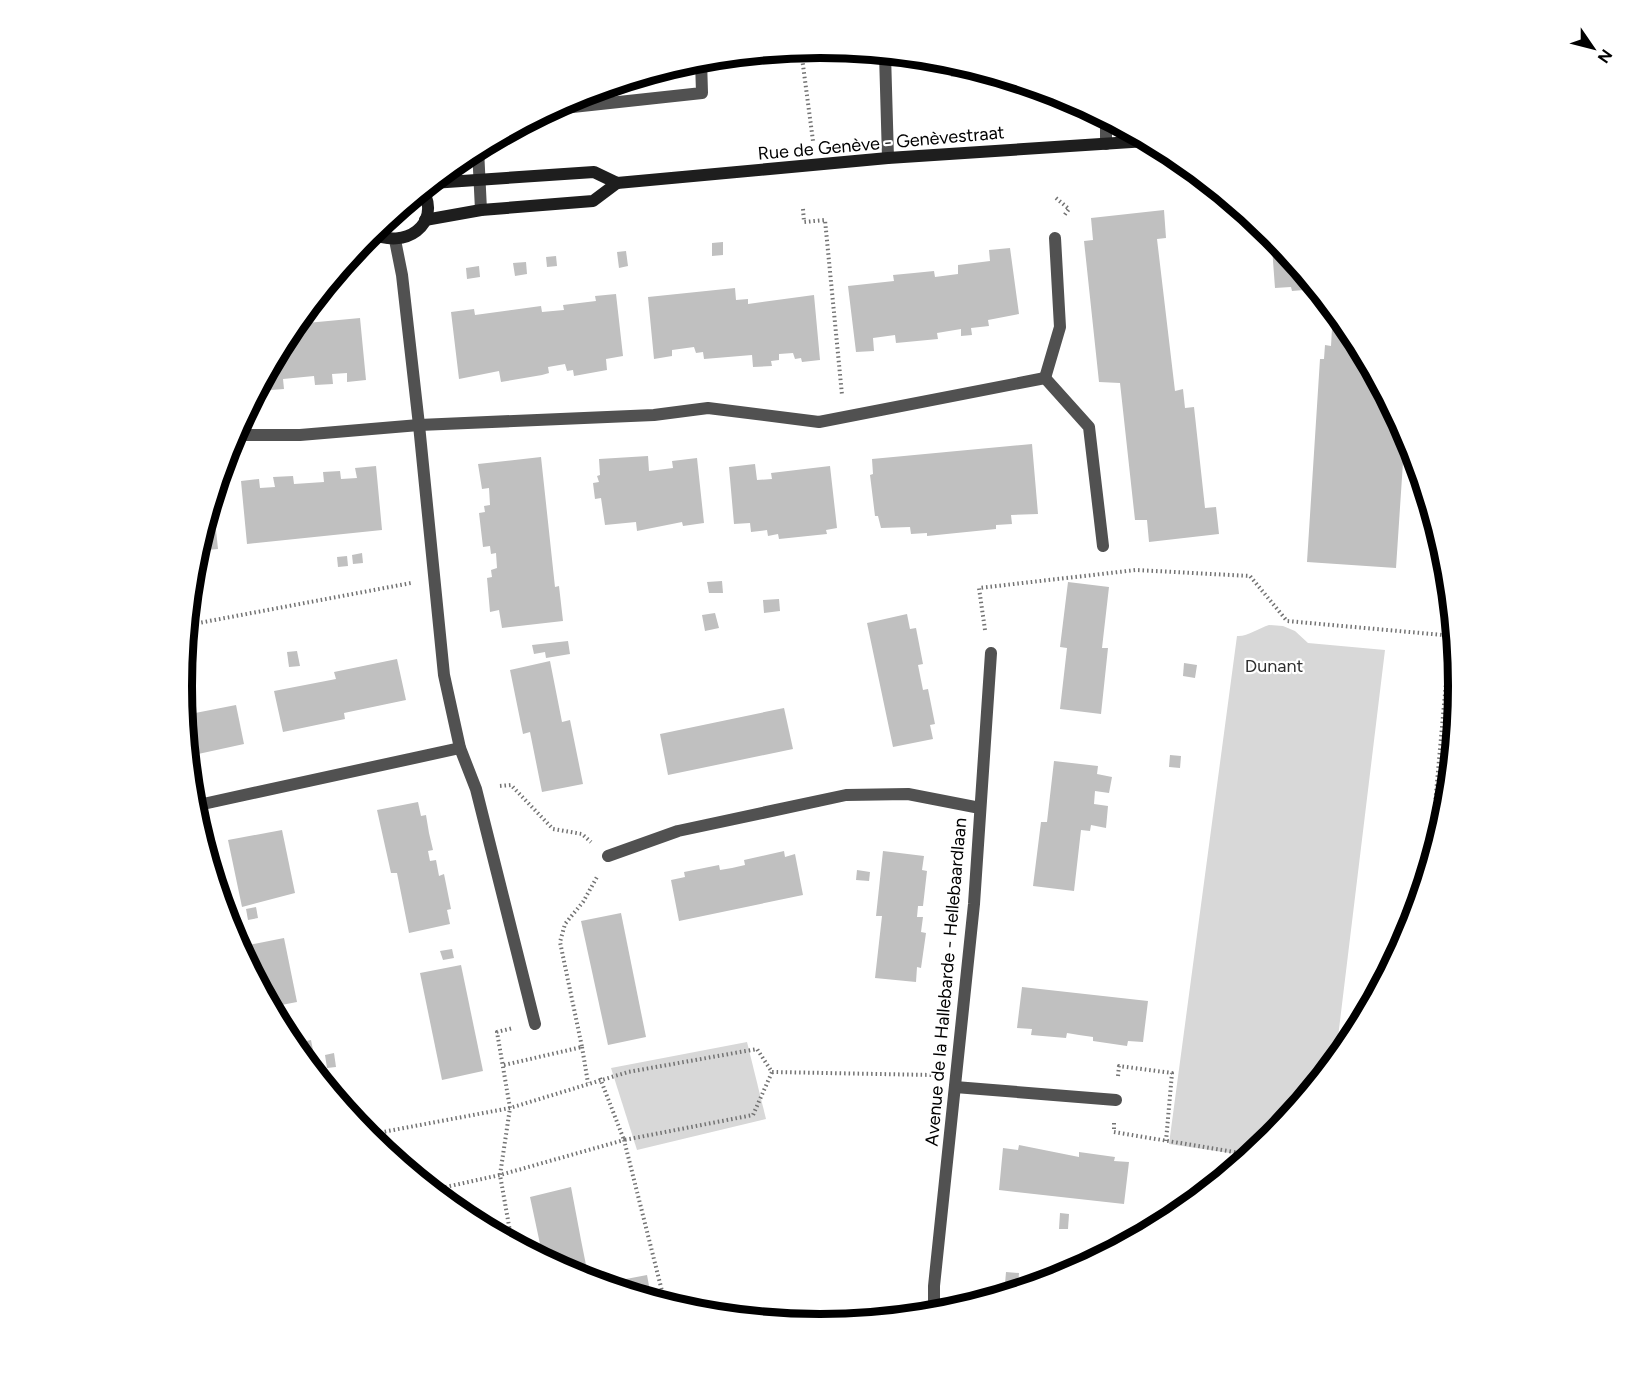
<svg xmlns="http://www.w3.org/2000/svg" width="1641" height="1373" viewBox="0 0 1641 1373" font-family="Figtree,sans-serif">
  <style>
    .green { fill: #d8d8d8 }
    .building { fill: #c0c0c0 }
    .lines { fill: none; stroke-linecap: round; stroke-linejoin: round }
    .path { stroke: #737373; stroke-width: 4; stroke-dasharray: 1.5 3; stroke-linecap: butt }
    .lane { stroke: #515151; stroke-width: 12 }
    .street { stroke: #515151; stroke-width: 12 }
    .secondary { stroke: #1e1e1e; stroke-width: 12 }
    .labels { text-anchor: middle; stroke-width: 4.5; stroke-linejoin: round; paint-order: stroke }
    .street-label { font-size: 18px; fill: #000; stroke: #fff }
    .park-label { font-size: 18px; fill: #2f2f2f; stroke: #fff }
    .rim { fill: none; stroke: #000; stroke-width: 8 }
  </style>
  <rect width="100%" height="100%" fill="#fff"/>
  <!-- green -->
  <g class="green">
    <path d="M1269 625 1283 626 1295 631 1308 643 1385 650 1335 1062 1272 1138 1250 1156 1169 1144 1237 636C1247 637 1259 628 1269 625Z"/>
    <polygon points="747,1042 766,1119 637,1150 611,1068"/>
  </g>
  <!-- building -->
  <g class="building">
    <polygon points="949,62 991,74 951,77"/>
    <polygon points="1164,210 1166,238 1157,239 1175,391 1183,389 1185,408 1194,407 1205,508 1216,507 1219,534 1149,542 1147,520 1135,520 1120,383 1099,382 1084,241 1093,240 1091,218"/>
    <polygon points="1271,234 1272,235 1316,289 1292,291 1291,287 1275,288"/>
    <polygon points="723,242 723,255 712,256 712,243"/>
    <polygon points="1010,248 1019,314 988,320 989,326 971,328 972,335 961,336 961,329 937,333 938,339 896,343 895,335 873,338 874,351 856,352 848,286 894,281 893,275 914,273 934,271 935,277 958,274 958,265 990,261 989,250"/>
    <polygon points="626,251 628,266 619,268 617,252"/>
    <polygon points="556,256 557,266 547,267 546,257"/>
    <polygon points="526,262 527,274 515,276 513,263"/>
    <polygon points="479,266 480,277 467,279 466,268"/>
    <polygon points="735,288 736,300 748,299 748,304 814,295 820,360 802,362 801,358 795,359 793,353 779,354 779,360 771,361 772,366 753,367 752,355 704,359 703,352 696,353 694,347 672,350 672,356 654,359 648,297"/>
    <polygon points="616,294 623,356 606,359 607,370 574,376 573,370 567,371 565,364 548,367 549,373 542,375 501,382 499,371 459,379 451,312 474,309 475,315 541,306 542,312 564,310 563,305 596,301 595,296"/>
    <polygon points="1333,310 1352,332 1405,432 1396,568 1307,562 1320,359 1324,359 1325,345 1331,346"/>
    <polygon points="360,318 366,380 347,382 347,373 332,374 333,384 315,385 314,376 283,379 284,389 258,391 296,324"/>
    <polygon points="1032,444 1038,514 1011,515 1012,524 996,525 996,529 927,536 927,533 911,534 910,527 881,528 878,516 875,516 870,475 873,474 872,459"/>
    <polygon points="648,456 649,471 673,468 672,461 697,458 704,523 683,526 682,522 637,531 636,522 605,525 601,498 595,499 593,483 599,482 597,476 600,475 599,459"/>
    <polygon points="541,457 555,587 559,586 563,621 502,628 499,610 490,612 487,578 492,577 491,570 497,568 496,553 491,554 490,546 483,547 479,513 485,512 484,506 490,505 489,488 482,489 478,464"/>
    <polygon points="755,464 757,480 772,479 771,473 830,466 837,528 826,530 827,534 779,539 778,534 768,536 767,530 751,532 750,523 734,524 729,467"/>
    <polygon points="376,466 382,530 247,544 241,481 259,479 260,488 275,487 273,477 293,476 294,484 324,482 323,472 340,471 341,479 357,478 355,468"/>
    <polygon points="213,501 218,549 197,551"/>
    <polygon points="362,553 363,563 353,564 352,555"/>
    <polygon points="347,556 348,566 338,567 337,557"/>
    <polygon points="722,581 723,593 709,593 707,582"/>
    <polygon points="1068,582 1109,587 1102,648 1108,648 1101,714 1060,709 1067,648 1060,647"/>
    <polygon points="779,599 780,611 764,613 763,600"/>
    <polygon points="715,613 719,628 705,631 702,615"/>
    <polygon points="907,614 910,629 916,628 923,664 918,665 923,690 928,689 935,724 930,725 933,739 893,747 867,623"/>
    <polygon points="568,641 570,654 546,658 545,652 534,654 532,645"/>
    <polygon points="297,651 300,666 289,667 287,652"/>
    <polygon points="397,659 406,700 344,713 345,719 283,732 274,691 336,679 334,672"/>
    <polygon points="550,661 562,722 570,720 583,784 542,792 530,732 523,734 510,670"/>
    <polygon points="1184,663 1197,665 1195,678 1183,676"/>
    <polygon points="236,705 244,744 189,756 185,715"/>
    <polygon points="784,708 793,749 668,775 660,734"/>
    <polygon points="1170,755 1181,756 1180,768 1169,767"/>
    <polygon points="1054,761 1098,766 1097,774 1112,777 1109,793 1095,791 1094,804 1108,806 1106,828 1091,825 1090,831 1081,830 1074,891 1033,886 1041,822 1047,822"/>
    <polygon points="418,802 421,816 426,815 429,833 433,850 428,851 430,861 436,860 439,876 444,874 451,909 447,910 450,924 409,933 397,873 391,873 377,810"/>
    <polygon points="282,830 295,893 242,907 228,840"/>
    <polygon points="784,851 785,857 795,854 803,895 679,921 671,880 685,877 684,872 719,865 720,870 732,868 745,865 744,860"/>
    <polygon points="883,851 924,856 922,870 927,871 923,906 918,906 917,917 923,917 921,932 926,933 921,968 917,967 916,982 875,978 882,916 876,916"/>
    <polygon points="857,870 870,872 869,881 856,880"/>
    <polygon points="256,907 258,918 248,920 246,909"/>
    <polygon points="621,913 646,1037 608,1045 581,921"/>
    <polygon points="284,938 297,1002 271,1007 247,962 244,946"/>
    <polygon points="452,949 454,958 443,960 440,951"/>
    <polygon points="461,965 483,1071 442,1080 420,973"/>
    <polygon points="1022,987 1148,1001 1143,1042 1128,1041 1127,1046 1093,1041 1093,1037 1079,1035 1067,1033 1066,1038 1031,1035 1032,1029 1017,1028"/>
    <polygon points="311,1040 318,1076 292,1044"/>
    <polygon points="334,1053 336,1067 327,1068 325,1055"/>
    <polygon points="1019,1145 1079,1157 1079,1152 1115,1157 1114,1161 1129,1162 1124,1204 999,1190 1003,1148 1018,1150"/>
    <polygon points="571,1187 581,1240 589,1280 543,1258 530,1197"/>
    <polygon points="1060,1213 1069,1214 1068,1229 1059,1229"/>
    <polygon points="1006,1272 1019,1273 1018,1285 1005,1284"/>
    <polygon points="647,1275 650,1291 636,1294 629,1292 626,1279"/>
  </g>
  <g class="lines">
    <!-- path -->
    <g class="path">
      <polyline points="801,50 813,141"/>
      <polyline points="1056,198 1069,209 1063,217"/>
      <polyline points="803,209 804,222 825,220 842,395"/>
      <polyline points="188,625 411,583"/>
      <polyline points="985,630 979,588 1136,570 1250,576 1287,621 1454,636"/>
      <polyline points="500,786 511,785 553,829 582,834 591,842"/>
      <polyline points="1429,871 1452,616"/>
      <polyline points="582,1047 588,1083"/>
      <polyline points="504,1065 582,1047 560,942 565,924 583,902 597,877"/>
      <polyline points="1118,1076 1119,1066 1172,1073 1166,1141"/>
      <polyline points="600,1078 624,1140 753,1115 772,1072"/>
      <polyline points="1114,1123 1114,1132 1252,1155"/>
      <polyline points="367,1135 510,1108 628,1072 757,1049 772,1072 932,1075"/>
      <polyline points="432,1190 500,1175 624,1140 665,1303"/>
      <polyline points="508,1240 511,1237 500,1175 510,1108 497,1032 513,1028"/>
    </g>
    <!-- lane -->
    <g class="lane">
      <polyline points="885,54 888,158"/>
      <polyline points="554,109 702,93 701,60"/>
      <polyline points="478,149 481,210"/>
    </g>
    <!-- street -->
    <g class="street">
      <polyline points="1106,144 1106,119"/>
      <polyline points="395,240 402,275 419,425 444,675 460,748 476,789 535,1024"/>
      <polyline points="1045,378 1089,427 1103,546"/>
      <polyline points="1045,378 1060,327 1055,238"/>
      <polyline points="234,435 300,435 419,425 654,415 708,408 819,422 1045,378"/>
      <polyline points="194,806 460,748"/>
      <polyline points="608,856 678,831 846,795 908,794 980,808"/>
      <polyline points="955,1087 1116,1100"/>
      <polyline points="934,1314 934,1286 974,904 991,653"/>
    </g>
    <!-- secondary -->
    <g class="secondary">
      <polyline points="432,183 594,172 617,183 888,158 1147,141"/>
      <polyline points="425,220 481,210 593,201 617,183"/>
      <path d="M372 233C404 250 442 225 423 190"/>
    </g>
  </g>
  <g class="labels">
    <!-- street labels -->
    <g class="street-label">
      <text transform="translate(881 143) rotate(-5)" y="6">Rue de Genève - Genèvestraat</text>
      <text transform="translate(946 982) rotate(-85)" y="6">Avenue de la Hallebarde - Hellebaardlaan</text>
    </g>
    <!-- park labels -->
    <g class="park-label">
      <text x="1274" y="672">Dunant</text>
    </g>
  </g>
  <!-- crop -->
  <path d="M0 0H1641V1373H0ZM192 686a628 628 0 1 1 1256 0a628 628 0 1 1-1256 0Z" fill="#fff" fill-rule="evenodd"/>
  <path class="rim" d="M192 686a628 628 0 1 1 1256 0a628 628 0 1 1-1256 0Z"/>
  <!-- north arrow -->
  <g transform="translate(1593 48) rotate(125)" stroke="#ffffff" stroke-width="4.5" paint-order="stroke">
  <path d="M0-4.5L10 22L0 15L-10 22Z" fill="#000000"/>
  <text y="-9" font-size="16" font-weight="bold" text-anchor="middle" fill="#000000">N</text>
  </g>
</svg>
